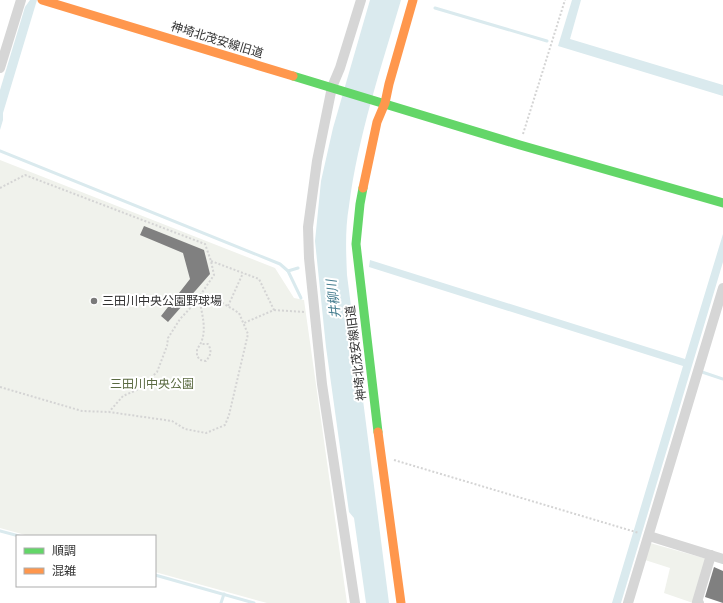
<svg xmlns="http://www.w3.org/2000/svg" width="723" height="603" viewBox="0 0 723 603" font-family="'DejaVu Sans','Noto Sans JP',sans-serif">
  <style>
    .green { fill: #f0f2ec }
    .water { fill: #daeaee }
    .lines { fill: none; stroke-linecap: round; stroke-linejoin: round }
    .stream { stroke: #daeaee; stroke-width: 3 }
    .building { fill: #808080 }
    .path { stroke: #d4d4d4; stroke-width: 2; stroke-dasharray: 2 2; stroke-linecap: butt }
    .street { stroke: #d6d6d6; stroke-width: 10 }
    .fast { stroke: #63d668; stroke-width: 9 }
    .slow { stroke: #ff974d; stroke-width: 9 }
    .poi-dot { fill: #7a7a7a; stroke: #fff; stroke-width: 1.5 }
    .labels { text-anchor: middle; stroke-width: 4; stroke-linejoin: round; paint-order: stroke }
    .street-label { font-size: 12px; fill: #323232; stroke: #fff }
    .poi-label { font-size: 12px; fill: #323232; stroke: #fff; text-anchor: start }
    .park-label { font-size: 12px; fill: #5b6b42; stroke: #fff }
    .water-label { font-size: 13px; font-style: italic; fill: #457d8f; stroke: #fff }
  </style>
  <rect width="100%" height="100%" fill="#fff"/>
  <!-- green -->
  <g class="green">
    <polygon points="0,160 275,268 294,298 304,300 347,603 267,603 155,572 155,536 29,536 0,528"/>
    <polygon points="650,543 707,559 693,603 664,593 670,568 645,560"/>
  </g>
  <!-- water -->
  <g class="water">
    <polygon points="30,0 37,0 3,113 3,120 0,130 0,90 25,7"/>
    <path d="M370 0H401C381 68 358 136 349 206 345 229 346 252 347 275L389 603H366L354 518 349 512 326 347 315 241 321 181 333 128Z"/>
    <polygon points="572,0 581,0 570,39 723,85 723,96 558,46"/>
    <polygon points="723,234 723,262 621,603 612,603 683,366 369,267 370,260 685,359"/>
  </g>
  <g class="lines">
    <!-- stream -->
    <g class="stream">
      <polyline points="435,8 547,41"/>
      <polyline points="0,151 280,264 288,271 298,268"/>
      <polyline points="288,271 301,298"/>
      <polyline points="702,372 723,379"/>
      <polyline points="0,531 19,536"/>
      <polyline points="155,575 254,603"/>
      <polyline points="221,603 224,594"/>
    </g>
  </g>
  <!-- building -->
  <g class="building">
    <polygon points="144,226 204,250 210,274 168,322 161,316 190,279 183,253 140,235"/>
    <polygon points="714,567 723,571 723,603 705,597"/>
  </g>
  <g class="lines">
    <!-- path -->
    <g class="path">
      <polyline points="523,134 565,0"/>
      <polyline points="0,188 25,175 205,244 211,261 214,275 195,303"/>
      <polyline points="211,261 259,279 274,310 244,323"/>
      <path d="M200 303C203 318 208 336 197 349V356L200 360 206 361C211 355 212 351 208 344H202"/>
      <polyline points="228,306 243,273"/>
      <polyline points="274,310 305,312"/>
      <polyline points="0,387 82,411 109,412 172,421 185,429 206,433 225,425 229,415 248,334 239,313 221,302 195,303 180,319 168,338 167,346 157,372 139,389 123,396 109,412"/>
      <polyline points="394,460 639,533"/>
    </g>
    <!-- street -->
    <g class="street">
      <polyline points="0,68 21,0"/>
      <polyline points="649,536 723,559"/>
      <polyline points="355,603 322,384 309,258 308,227 317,161 332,87 340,68 361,0"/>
      <polyline points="628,603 723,288"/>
      <polyline points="699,603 697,602 711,555"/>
    </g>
    <!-- fast -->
    <g class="fast">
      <polyline points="293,76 520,145 723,203"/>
      <polyline points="363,188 360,204 356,244 378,432"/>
    </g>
    <!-- slow -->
    <g class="slow">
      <polyline points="42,0 293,76"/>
      <polyline points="363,188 377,122 385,103 389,84 413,0"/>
      <polyline points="378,432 401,603"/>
    </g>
  </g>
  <!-- markers -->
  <circle class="poi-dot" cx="94" cy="301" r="4"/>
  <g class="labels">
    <!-- street labels -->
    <g class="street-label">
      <text transform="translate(217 40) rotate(17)" y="4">神埼北茂安線旧道</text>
      <text transform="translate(356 353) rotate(-97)" y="4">神埼北茂安線旧道</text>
    </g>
    <!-- poi labels -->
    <g class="poi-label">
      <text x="102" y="305">三田川中央公園野球場</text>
    </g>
    <!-- park labels -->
    <g class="park-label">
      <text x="152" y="388">三田川中央公園</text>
    </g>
    <!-- water labels -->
    <g class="water-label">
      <text transform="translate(333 299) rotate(-97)" y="5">井柳川</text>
    </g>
  </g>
  <!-- legend -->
  <rect x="16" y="535" width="140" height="52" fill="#ffffff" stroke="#adadad"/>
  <rect x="24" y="548" width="20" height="6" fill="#63d668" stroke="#adadad"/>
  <text x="52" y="555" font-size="12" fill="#323232">順調</text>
  <rect x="24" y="568" width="20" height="6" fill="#ff974d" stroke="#adadad"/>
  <text x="52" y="575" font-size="12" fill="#323232">混雑</text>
</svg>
